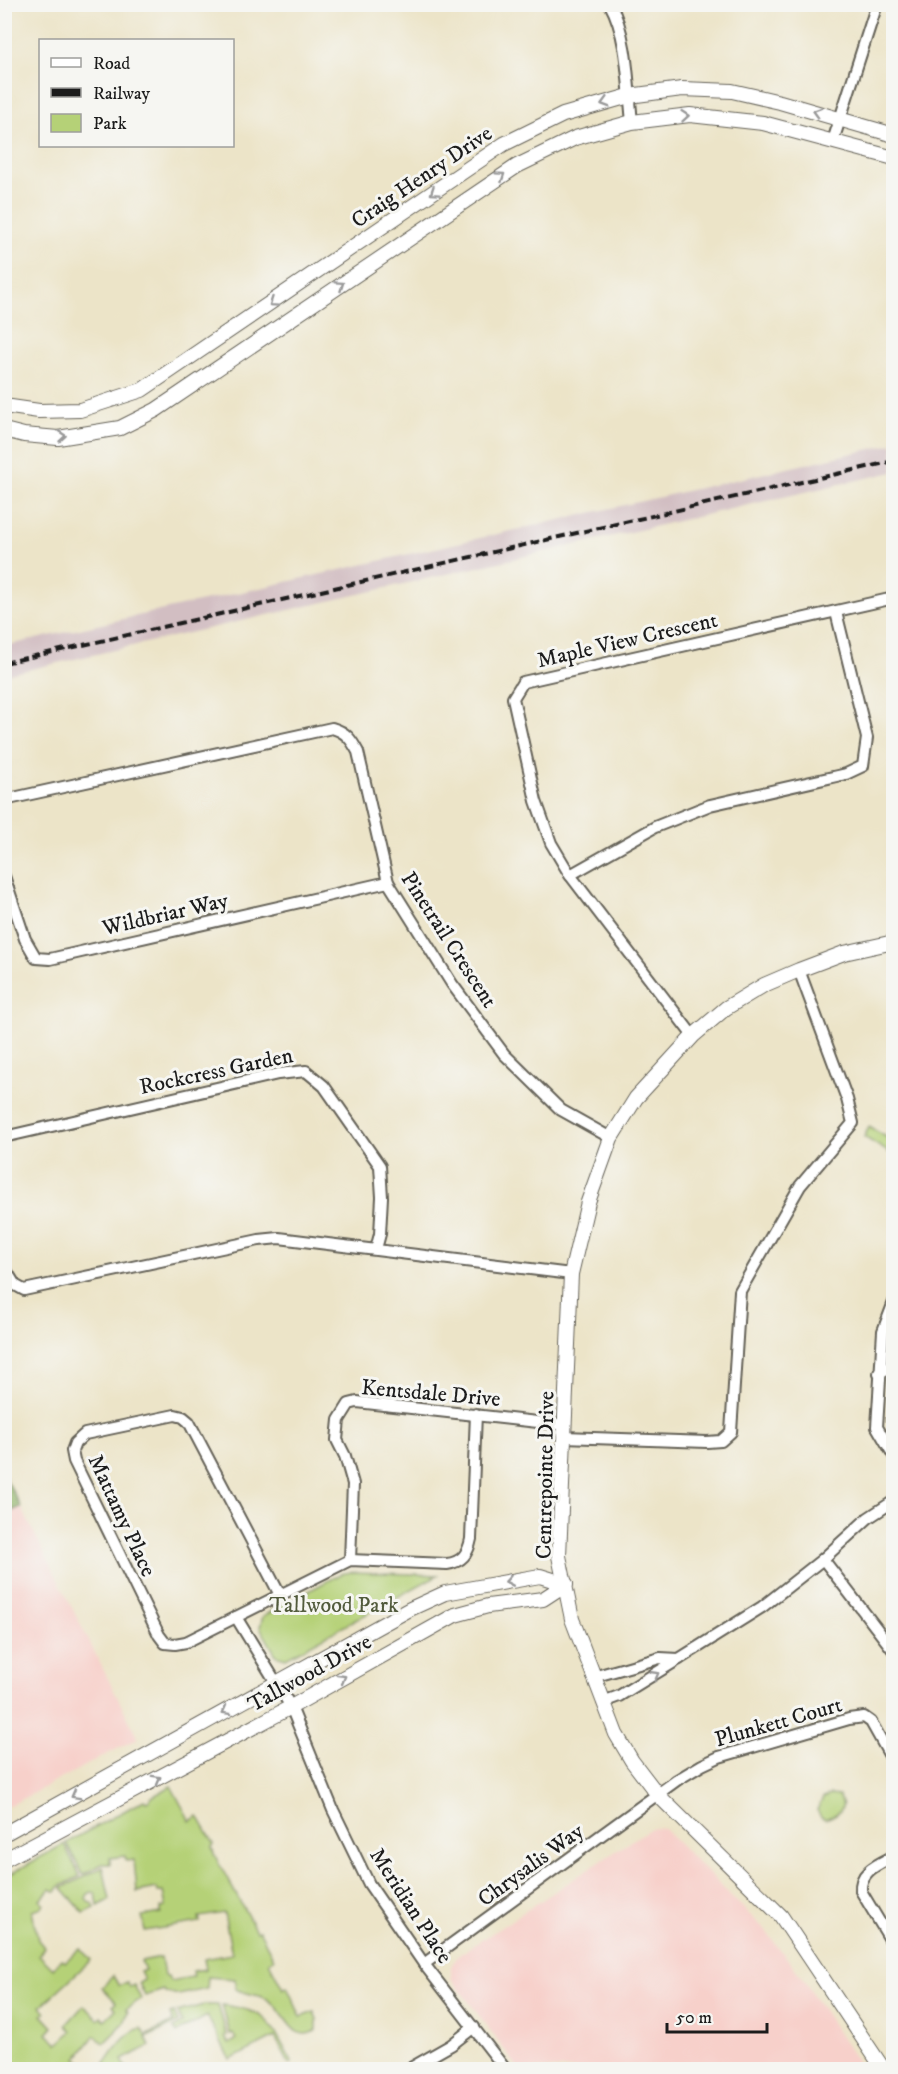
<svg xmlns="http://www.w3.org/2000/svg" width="898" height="2074" viewBox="0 0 898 2074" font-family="'IM FELL DW Pica',serif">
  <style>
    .built { fill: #f7d0ca }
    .industrial { fill: #d2bec2 }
    .green { fill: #b5d177; stroke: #68764a; stroke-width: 1.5 }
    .forest { fill: #90b368; stroke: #566842; stroke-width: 1.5 }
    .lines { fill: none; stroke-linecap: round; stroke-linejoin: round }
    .minor-casing { stroke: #656258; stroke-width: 14 }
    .tertiary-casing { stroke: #656258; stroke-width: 16 }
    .minor { stroke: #fff; stroke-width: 10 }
    .tertiary { stroke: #fff; stroke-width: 14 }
    .rail { stroke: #1c1c1c; stroke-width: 4; stroke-dasharray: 9 4.5; stroke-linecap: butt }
    .oneway { stroke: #999 }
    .labels { text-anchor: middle; stroke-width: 6; stroke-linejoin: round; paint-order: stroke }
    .street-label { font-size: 22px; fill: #1c1c1c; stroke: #f6f6f2 }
    .park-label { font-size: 22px; fill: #525b3c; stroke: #f6f6f2 }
  </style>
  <rect width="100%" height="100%" fill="#f6f6f2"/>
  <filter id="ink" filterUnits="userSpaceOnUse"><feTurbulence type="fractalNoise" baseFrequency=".0167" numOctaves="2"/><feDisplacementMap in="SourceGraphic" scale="12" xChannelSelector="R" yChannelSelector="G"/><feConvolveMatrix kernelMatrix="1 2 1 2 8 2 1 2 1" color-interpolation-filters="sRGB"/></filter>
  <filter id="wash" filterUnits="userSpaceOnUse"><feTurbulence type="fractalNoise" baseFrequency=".008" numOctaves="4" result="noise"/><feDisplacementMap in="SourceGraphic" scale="24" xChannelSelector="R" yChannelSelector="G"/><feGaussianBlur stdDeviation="1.35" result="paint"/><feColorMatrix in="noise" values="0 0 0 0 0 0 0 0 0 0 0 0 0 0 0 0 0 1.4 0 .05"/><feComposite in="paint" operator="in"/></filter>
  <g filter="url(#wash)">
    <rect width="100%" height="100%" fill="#ece4c8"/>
    <!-- built -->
    <g class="built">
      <polygon points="21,1507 138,1738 5,1808 4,1514"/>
      <polygon points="651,1828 664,1829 765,1930 800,1975 862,2069 519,2069 451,1978 451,1966 459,1955"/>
    </g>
    <!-- industrial -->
    <polygon class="industrial" points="893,444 893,472 5,675 5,646"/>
    <!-- green -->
    <g class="green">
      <polygon points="869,1127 893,1141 893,1155 864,1137"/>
      <polygon points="351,1572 438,1575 286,1658 276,1655 260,1627 263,1616 340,1574"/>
      <path d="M171 1786 190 1821 198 1816 214 1844 212 1847 214 1854 256 1931 259 1930 274 1959 269 1962 283 1989 287 1987 301 2017 314 2012 317 2019V2030C290 2046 287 2010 267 1999 257 1994 245 1994 235 1989V1979L208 1977 207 1989 179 1995 165 1992 164 1990 145 1996 139 1983 144 1980 140 1972 145 1970 141 1961 161 1957 164 1976H168L170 1981 193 1977 192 1971 206 1969 204 1959 232 1954 224 1913 199 1917 200 1922 145 1931 142 1916 161 1913V1908L166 1907 163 1892H158L157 1888 137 1892 134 1860 126 1861 125 1856 110 1858V1864H102L83 1875 66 1843 144 1800 146 1802 150 1800V1798Z"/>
      <path d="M830 1795 839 1796C849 1809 836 1815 825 1819L821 1817 817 1810 823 1798Z"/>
      <polygon points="64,1844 80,1876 59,1887 56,1892 51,1889 40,1900 44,1904 39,1909 32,1911 38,1940 44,1947 39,1955 53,1969 62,1959 65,1962 80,1948 91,1960 41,2006 46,2012 42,2015 53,2027 47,2034 58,2044 72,2031 66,2025 84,2005 98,2019 101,2016 105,2020 116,2009 113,2005 116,2002 102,1987 113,1976 119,1986 127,1982 130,1987 134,1985 141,1999 126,2009 128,2012 124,2023 104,2043 94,2036 77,2058 86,2065 85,2069 74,2066 73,2069 5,2069 5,1877"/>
      <polygon points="103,1867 110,1900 98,1906 96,1893 92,1892 88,1894 86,1898 88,1902 93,1904 95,1908 84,1913 62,1888"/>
      <path d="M204 2005H218L227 2035 225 2037 229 2044 236 2040 233 2033 230 2034 222 2005C271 2011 269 2022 292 2062L289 2064 275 2037 230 2060 207 2016 177 2033 174 2028 182 2023 177 2012Z"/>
      <path d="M174 2013 178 2022 146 2038 150 2046 122 2060 127 2069H101C111 2056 124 2032 141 2028L146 2036 173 2022 170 2014Z"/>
    </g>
    <!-- forest -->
    <polygon class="forest" points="4,1475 21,1507 5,1514 4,1514"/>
  </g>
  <g filter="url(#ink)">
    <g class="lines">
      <!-- minor casing -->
      <g class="minor-casing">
        <g id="minor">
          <path d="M610 4C628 36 628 86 632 122"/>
          <polyline points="833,141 877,4"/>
          <path d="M4 800 332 728C346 732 351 739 358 752L388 882 452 984 504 1054 561 1110 611 1138"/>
          <polyline points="570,875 655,827 710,805 846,774 863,766 867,738 836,612"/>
          <polyline points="4,876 25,939 36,958 50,959 388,882"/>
          <polyline points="693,1036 570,875 551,843 536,801 513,698 523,682 894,598"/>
          <polyline points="4,1137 278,1074 306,1071 324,1086 380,1166 382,1197 380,1234 376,1249"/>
          <polyline points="4,1267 15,1285 24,1290 259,1240 279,1238 571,1274"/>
          <polyline points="894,1302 883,1331 877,1427 894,1456"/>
          <polyline points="879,1373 894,1365"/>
          <polyline points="564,1437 707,1442 721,1441 731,1432 740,1291 800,1186 853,1123 847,1099 799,970"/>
          <polyline points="823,1559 894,1651"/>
          <polyline points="350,1560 353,1484 345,1456 337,1440 339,1420 349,1404 357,1402 565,1425"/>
          <path d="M280 1595 189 1422 183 1417 175 1415 85 1434 75 1443 72 1451 74 1461 159 1635 165 1643 175 1644 186 1642 350 1560 447 1564C462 1562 468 1554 471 1539L476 1414"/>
          <polyline points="236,1617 291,1707 333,1810 369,1884 424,1964 506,2070"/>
          <polyline points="679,1659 762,1607 823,1559 868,1518 894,1501"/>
          <polyline points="593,1677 660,1658 679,1659 619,1696 603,1702"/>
          <path d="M894 1856C879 1864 859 1871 861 1891L894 1946"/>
          <polyline points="424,1964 677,1780 702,1765 719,1757 849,1719 864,1717 871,1722 894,1763"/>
          <polyline points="407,2070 451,2045 474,2027"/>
        </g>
      </g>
      <!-- tertiary casing -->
      <g class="tertiary-casing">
        <g id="tertiary">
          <polyline points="4,406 39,411 80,410 142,390 504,144 563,115 629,96 682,89 732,91 780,102 894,135"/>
          <polyline points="4,430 24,435 58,438 120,428 156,410 517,166 575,138 632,122 690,115 763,123 894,158"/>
          <polyline points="4,1834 410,1609 445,1593 540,1576 566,1584"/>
          <polyline points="4,1860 291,1707 455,1615 488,1606 543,1599 566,1584"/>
          <polyline points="884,2070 781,1916 658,1795 632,1761 616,1734 572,1619 559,1556 571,1274 588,1202 611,1138 636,1098 693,1036 726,1008 764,985 799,970 844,953 894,942"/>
        </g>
      </g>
      <!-- minor -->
      <use href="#minor" class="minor"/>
      <!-- tertiary -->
      <use href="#tertiary" class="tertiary"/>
      <!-- rail -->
      <polyline class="rail" points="4,663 894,461"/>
    </g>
    <!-- one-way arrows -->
    <defs><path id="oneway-chevron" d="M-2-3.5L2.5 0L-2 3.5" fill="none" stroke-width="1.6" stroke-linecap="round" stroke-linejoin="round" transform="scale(1.5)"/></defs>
    <g class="oneway">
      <use href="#oneway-chevron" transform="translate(605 103) rotate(164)"/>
      <use href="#oneway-chevron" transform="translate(817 112) rotate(-164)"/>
      <use href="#oneway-chevron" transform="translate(685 116) rotate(-5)"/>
      <use href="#oneway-chevron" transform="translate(501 176) rotate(-34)"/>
      <use href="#oneway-chevron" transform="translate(434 192) rotate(146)"/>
      <use href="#oneway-chevron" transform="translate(340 285) rotate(-34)"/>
      <use href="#oneway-chevron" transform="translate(273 303) rotate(146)"/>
      <use href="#oneway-chevron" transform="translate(62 436) rotate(-5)"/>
      <use href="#oneway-chevron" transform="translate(509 1581) rotate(170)"/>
      <use href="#oneway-chevron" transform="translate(655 1675) rotate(-30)"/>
      <use href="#oneway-chevron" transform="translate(342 1678) rotate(-30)"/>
      <use href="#oneway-chevron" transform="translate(226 1711) rotate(151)"/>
      <use href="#oneway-chevron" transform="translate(157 1779) rotate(-29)"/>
      <use href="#oneway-chevron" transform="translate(75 1795) rotate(151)"/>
    </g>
  </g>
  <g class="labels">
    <!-- street labels -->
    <g class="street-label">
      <text transform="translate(421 176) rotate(-34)" y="8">Craig Henry Drive</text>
      <text transform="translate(627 639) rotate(-13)" y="8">Maple View Crescent</text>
      <text transform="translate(165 913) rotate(-13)" y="8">Wildbriar Way</text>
      <text transform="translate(450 939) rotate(57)" y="8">Pinetrail Crescent</text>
      <text transform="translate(216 1070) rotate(-12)" y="8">Rockcress Garden</text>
      <text transform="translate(431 1392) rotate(5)" y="8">Kentsdale Drive</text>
      <text transform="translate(544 1475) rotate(-89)" y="8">Centrepointe Drive</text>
      <text transform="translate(123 1515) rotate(65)" y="8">Mattamy Place</text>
      <text transform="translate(309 1672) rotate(-29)" y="8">Tallwood Drive</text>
      <text transform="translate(778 1721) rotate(-16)" y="8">Plunkett Court</text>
      <text transform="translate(530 1864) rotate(-36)" y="8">Chrysalis Way</text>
      <text transform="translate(412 1905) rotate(57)" y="8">Meridian Place</text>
    </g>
    <!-- park labels -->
    <g class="park-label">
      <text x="334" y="1612">Tallwood Park</text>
    </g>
  </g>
  <!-- margin -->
  <rect width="898" height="2074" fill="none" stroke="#f6f6f2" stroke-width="24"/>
  <!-- legend -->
  <rect x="39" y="39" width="195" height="108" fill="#f6f6f2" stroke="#9f9f9c" stroke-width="1.5"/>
  <rect x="51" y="58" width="30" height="9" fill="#ffffff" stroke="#9f9f9c" stroke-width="1.5"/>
  <text x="93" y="69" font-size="18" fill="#1c1c1c">Road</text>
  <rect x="51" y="88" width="30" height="9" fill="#1c1c1c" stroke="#9f9f9c" stroke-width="1.5"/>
  <text x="93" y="99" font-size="18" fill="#1c1c1c">Railway</text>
  <rect x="51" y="114" width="30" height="18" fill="#b5d177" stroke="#9f9f9c" stroke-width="1.5"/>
  <text x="93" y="129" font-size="18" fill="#1c1c1c">Park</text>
  <!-- scale -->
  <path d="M667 2023v9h100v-9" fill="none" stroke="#1c1c1c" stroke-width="3"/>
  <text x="676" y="2023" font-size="18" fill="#1c1c1c" stroke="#f6f6f2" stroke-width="4.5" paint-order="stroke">50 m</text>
</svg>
